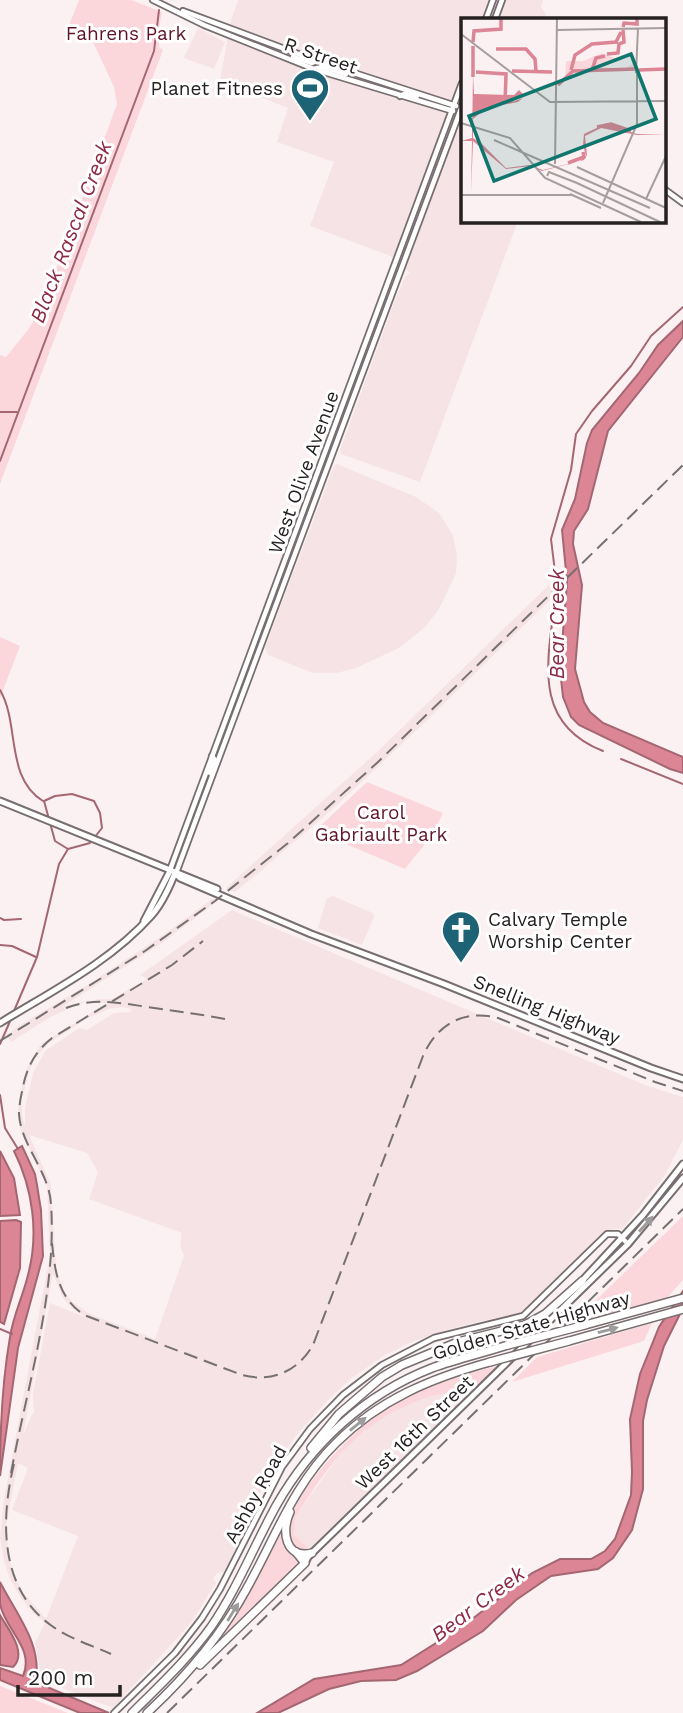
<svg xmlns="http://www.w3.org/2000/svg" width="683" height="1713" viewBox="0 0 683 1713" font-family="'Work Sans',sans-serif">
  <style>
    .built { fill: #f6e3e5; fill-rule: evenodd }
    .green { fill: #fbd7dc }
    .water { fill: #db8595; stroke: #a46772; stroke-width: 2 }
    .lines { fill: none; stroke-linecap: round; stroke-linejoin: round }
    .stream { stroke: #a46772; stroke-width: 2 }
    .secondary-casing { stroke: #776e6f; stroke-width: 8 }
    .primary-casing { stroke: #776e6f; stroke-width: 9 }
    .highway-casing { stroke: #776e6f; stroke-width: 10 }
    .secondary { stroke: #fff; stroke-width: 4.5 }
    .primary { stroke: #fff; stroke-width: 5 }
    .highway { stroke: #fff; stroke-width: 7 }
    .rail { stroke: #767070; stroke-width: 2; stroke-dasharray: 14 7; stroke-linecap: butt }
    .highway-bridge-casing { stroke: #776e6f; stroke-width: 10; stroke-linecap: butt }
    .highway-bridge { stroke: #fff; stroke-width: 7 }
    .oneway { fill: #9d9b9b }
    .labels { text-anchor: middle; stroke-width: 6; stroke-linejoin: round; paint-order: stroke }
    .park-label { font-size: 19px; fill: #60142a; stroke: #fff }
    .street-label { font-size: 19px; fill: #252121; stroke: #fff }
    .poi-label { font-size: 19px; fill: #252121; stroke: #fff; text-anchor: end }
    .water-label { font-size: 21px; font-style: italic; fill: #8e2944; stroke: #fff }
    .inset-river { fill: none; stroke: #db8595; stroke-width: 3.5 }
    .inset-road { fill: none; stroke: #a69e9e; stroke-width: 2 }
    .view { fill: #0f766e; fill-opacity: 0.15; stroke: #0f766e; stroke-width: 3.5 }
    .inset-edge { fill: none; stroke: #252121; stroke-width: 3.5 }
  </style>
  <rect width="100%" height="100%" fill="#fcf1f2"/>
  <!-- built -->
  <g class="built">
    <polygon points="238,0 543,0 541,7 546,14 545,19 462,19 462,220 518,221 420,482 341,454 340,450 395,300 405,277 410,273 393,257 310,226 334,162 277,142 288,108 220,81 231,20"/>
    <polygon points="198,28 225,42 214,69 184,58"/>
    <polygon points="337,464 416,497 439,513 453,535 457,555 456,573 439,609 425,627 399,648 356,668 337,673 313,673 268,655 265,647 334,466"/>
    <polygon points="551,583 557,584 555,595 423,724 338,804 263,869 235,892 226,888 377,752"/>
    <polygon points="333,896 373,913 374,917 362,945 318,928 327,898"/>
    <polygon points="218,898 220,899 162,943 62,1007 89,1000 52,1016 11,1042 7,1035 17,1027 89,984 162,936 212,899"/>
    <path d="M232 910 645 1085 683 1097V1140L665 1175 623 1228 608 1230 602 1234 522 1312 457 1327 414 1341 385 1355 353 1377 329 1399 299 1432 272 1469 246 1520 232 1558 224 1572 217 1573 213 1579 216 1583 191 1623 113 1708 42 1680 35 1643 45 1623 33 1613 21 1598 10 1579 4 1561 0 1538 4 1499 50 1255 47 1186 21 1131 18 1114 19 1099 26 1070 41 1044 107 1003 91 1002 96 999H112L147 979 140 975ZM122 1007 132 1009 131 1012 114 1013 87 1030 79 1028 45 1051 33 1073 25 1108V1127L22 1115V1099L29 1071 35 1058 49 1043 86 1019 109 1009ZM29 1135 87 1153 98 1172 89 1199 182 1233 180 1246 184 1256 155 1339 90 1314 74 1303 64 1292 56 1269 51 1185ZM53 1273 63 1298 72 1308 87 1318 50 1303 33 1394 34 1414H32L23 1436ZM18 1463 28 1468 12 1510 78 1536 46 1619 21 1590 9 1559 6 1526Z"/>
    <polygon points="448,1391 459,1403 310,1550 294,1534 296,1516 340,1454 364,1431 391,1413 425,1398"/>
  </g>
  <!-- green -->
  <g class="green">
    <polygon points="79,0 131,0 162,12 159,28 159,47 163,50 0,484 0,355 6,357 27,331 42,308 117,104 114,87 94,44 90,39 67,30"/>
    <polygon points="0,637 20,646 0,698"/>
    <polygon points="367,782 443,813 432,835 405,869 315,831"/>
    <polygon points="683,1216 683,1280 667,1298 591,1320 587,1316 578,1324 569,1326"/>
    <polygon points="652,1323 644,1341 512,1382 537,1357"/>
    <path d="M498 1366 477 1385 425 1398 391 1413 364 1431 340 1454 319 1481 296 1516 294 1534 310 1550C302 1552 297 1550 292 1543 271 1514 348 1437 370 1420 407 1392 452 1376 498 1366Z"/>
    <polygon points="281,1529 301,1563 215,1648 243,1604"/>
    <polygon points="0,1686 68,1713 0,1713"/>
  </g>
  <!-- water -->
  <g class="water">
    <polygon points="683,321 683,337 608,431 588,509 574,531 573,544 582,585 575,669 584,702 590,712 603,723 683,757 683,773 670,769 579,725 571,717 563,697 561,679 561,658 567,581 562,530 575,499 587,443 592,430 639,373 658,345"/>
    <path d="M22 1146 35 1174 37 1185 41 1210 43 1256 18 1348 0 1476C0 1429 2 1383 10 1337 13 1316 23 1296 28 1275 39 1234 33 1189 14 1151Z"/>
    <polygon points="0,1151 14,1178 20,1215 0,1216"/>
    <polygon points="16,1220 21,1222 20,1268 4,1324 0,1322 0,1221"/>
    <polygon points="683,1291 683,1308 664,1346 647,1400 643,1421 643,1489 632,1530 613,1558 598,1569 551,1576 516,1600 483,1631 417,1671 396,1680 361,1681 329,1689 278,1713 257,1713 314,1679 401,1665 463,1626 532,1573 560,1559 591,1559 605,1551 615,1539 631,1495 632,1472 630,1419 640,1374 659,1327"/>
    <path d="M0 1582C15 1612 44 1646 35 1682L109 1713H80L0 1680V1668L23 1676C35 1648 5 1630 0 1604 0 1598 0 1589 0 1582Z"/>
    <path d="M0 1615C8 1629 28 1653 13 1667L0 1665Z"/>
  </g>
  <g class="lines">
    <!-- stream -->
    <g class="stream">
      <polyline points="0,412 17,412"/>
      <polyline points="0,461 154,51 159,10"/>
      <polyline points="555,572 551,539 571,470 576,434 592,411 631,366 651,336 683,307"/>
      <polyline points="555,574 556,585"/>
      <path d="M556 592C549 656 529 722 603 751"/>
      <path d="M0 690C20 724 5 778 43 801"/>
      <polyline points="621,759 683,784"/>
      <polygon points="72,794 94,801 100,813 102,828 90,843 68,849 55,841 44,801 55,796"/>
      <polyline points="0,918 4,920 21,919"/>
      <polyline points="0,945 12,946 36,957"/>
      <polyline points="14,1011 37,957 59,864 68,849"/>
      <polyline points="0,1044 11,1019"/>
      <polyline points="0,1095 5,1128 18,1149"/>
      <polyline points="0,1329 12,1334"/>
    </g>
    <!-- secondary casing -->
    <g class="secondary-casing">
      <g id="secondary">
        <polyline points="153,0 204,25 314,69 453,111"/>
        <polyline points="183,11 317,61 456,106"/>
        <polyline points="486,19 493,0"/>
        <polyline points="495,19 502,0"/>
        <polyline points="293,57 312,63 317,61"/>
        <polyline points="314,69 322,67 346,74"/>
        <polyline points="400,96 404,94 417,96"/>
        <polyline points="664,189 683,203"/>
        <polyline points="210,773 215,760 212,756"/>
        <polyline points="170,870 462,83"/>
        <polyline points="176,873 462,106"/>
        <polyline points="114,1713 175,1653 202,1618 220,1589 282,1467 310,1429 343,1395 382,1365 434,1338 523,1316 607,1234 618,1234 628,1244"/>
      </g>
    </g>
    <!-- primary casing -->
    <g class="primary-casing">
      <g id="primary">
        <polyline points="0,801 217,889"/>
        <polyline points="175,873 180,878 311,934 444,984 651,1068 683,1079"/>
        <polyline points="144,921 170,871"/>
        <path d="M0 1023C52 991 110 962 151 916 162 904 169 888 175 873"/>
        <polyline points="581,1282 643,1215 683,1164"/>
        <polyline points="305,1563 308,1557 628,1244 683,1178"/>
      </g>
    </g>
    <!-- highway casing -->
    <g class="highway-casing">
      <g id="highway">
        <polyline points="585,1325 683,1298"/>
        <polyline points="569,1341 683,1309"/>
        <polyline points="311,1448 339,1414 382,1377 402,1365 458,1342 525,1325 545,1314 582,1281"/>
        <path d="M290 1512C281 1530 285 1560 312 1553"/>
        <polyline points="200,1665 305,1563 296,1552"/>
        <path d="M132 1713C159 1686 188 1659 211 1627 237 1589 254 1546 276 1506 311 1444 365 1394 432 1368 457 1359 483 1353 508 1345"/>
        <path d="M147 1713C187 1676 221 1636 247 1588 275 1538 294 1484 336 1443 380 1399 432 1378 490 1362"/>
      </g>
    </g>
    <!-- secondary -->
    <use href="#secondary" class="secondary"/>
    <!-- primary -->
    <use href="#primary" class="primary"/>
    <!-- highway -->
    <use href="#highway" class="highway"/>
    <!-- rail -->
    <g class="rail">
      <path d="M66 1008C95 997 119 1003 148 1007 174 1011 199 1014 225 1019"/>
      <polyline points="0,1041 145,951 215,901 288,843 378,762 683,465"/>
      <path d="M52 1243C55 1272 58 1297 84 1315L242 1375C272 1383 298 1371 313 1345L423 1056C437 1024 464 1009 498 1018L655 1082 683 1091"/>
      <path d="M14 1464C0 1521 0 1590 52 1626 70 1639 91 1645 111 1654"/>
      <path d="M11 1473C27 1387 57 1292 51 1204 49 1171 21 1146 19 1114 19 1103 22 1092 24 1082 29 1063 37 1050 52 1038L172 965 203 941"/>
      <polyline points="167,1713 683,1209"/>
    </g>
    <!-- highway-bridge casing -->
    <g class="highway-bridge-casing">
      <g id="highway-bridge">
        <polyline points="508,1345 585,1325"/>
        <polyline points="490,1362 569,1341"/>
      </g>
    </g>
    <!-- highway-bridge -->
    <use href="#highway-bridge" class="highway-bridge"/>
  </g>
  <!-- one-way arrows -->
  <defs><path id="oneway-solid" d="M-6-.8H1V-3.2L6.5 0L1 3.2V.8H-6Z" transform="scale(1.75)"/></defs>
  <g class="oneway">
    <use href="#oneway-solid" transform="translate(646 1224) rotate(-48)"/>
    <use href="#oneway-solid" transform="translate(608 1330) rotate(-15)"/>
    <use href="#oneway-solid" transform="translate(358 1424) rotate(-39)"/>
    <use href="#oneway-solid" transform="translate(233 1612) rotate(-58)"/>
  </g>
  <!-- icons -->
  <defs>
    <g id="stadium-pin" transform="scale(2.0125)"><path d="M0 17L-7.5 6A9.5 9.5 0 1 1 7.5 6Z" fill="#1e6375" stroke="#fff"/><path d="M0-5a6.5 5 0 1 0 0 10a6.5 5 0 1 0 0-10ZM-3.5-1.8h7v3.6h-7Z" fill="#fff"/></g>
    <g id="church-pin" transform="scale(2.0125)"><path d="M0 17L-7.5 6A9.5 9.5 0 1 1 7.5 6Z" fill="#1e6375" stroke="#fff"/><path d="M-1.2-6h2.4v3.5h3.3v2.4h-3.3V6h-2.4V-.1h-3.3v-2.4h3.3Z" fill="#fff"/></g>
  </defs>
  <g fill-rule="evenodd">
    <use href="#stadium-pin" x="310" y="88"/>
    <use href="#church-pin" x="461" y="930"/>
  </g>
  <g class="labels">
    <!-- park labels -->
    <g class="park-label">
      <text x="126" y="40">Fahrens Park</text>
      <text x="381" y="819">Carol<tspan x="381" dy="22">Gabriault Park</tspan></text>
    </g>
    <!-- street labels -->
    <g class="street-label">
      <text transform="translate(321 55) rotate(19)" y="7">R Street</text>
      <text transform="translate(303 472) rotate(-70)" y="7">West Olive Avenue</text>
      <text transform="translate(547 1009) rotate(22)" y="7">Snelling Highway</text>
      <text transform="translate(531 1325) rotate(-16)" y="7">Golden State Highway</text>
      <text transform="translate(414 1432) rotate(-44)" y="7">West 16th Street</text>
      <text transform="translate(255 1494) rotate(-61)" y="7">Ashby Road</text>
    </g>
    <!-- poi labels -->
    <g class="poi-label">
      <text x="283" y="95">Planet Fitness</text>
      <text x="488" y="926" text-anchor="start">Calvary Temple<tspan x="488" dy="22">Worship Center</tspan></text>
    </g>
    <!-- water labels -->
    <g class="water-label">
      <text transform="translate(71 232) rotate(-69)" y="7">Black Rascal Creek</text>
      <text transform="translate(557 624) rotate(-90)" y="7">Bear Creek</text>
      <text transform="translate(478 1604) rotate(-37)" y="7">Bear Creek</text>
    </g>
  </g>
  <!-- overview -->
  <g transform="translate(461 18)">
    <rect width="205" height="205" fill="#fcf1f2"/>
    <path d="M141 35 157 41 137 49 164 51 175 43V52L114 55 104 61 105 43H122Z" fill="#fbd7dc"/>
    <path d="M12 56 13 76 53 77 58 72 62 76 51 84 62 80 57 84 25 90 12 101V120L20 125 45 150 68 147 82 152 119 143 125 138 122 127 123 116 140 108H152L176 116 205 117H176L140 110 124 118 126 137 123 142 81 153 70 148 45 151 12 123 10 176 11 123H0L11 120Z" fill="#db8595"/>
    <path class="inset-river" d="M162 9 163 5 176 6V0M12 24 13 13 40 11V0M35 31H65L74 41 75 53M146 36 157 35 158 26 163 24 162 12M110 52 114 37 131 26 155 24 160 14M131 52 135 40 144 38M178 52 205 51M51 53 91 54M15 54 45 56 44 85M12 59V28M97 67 112 53 175 51M136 109 150 106 170 113M107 145 123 139 122 134"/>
    <path class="inset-road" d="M96 12 205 10M0 16 89 84 205 83M175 55 177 10M0 105 49 120 84 160 180 204M33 122 189 190M94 146 96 0M116 149 205 190M86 158 88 154 116 165 199 204M109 176 140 190M0 177H112M185 181 205 138M142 185 176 106V53"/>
    <path class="view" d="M170 36 195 101 33 163 8 98Z"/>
    <rect width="205" height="205" class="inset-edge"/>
  </g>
  <!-- scale -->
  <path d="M18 1685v10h102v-10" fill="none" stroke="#252121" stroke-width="3.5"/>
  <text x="28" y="1685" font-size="21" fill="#252121" stroke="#ffffff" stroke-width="5" paint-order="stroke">200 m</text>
</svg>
